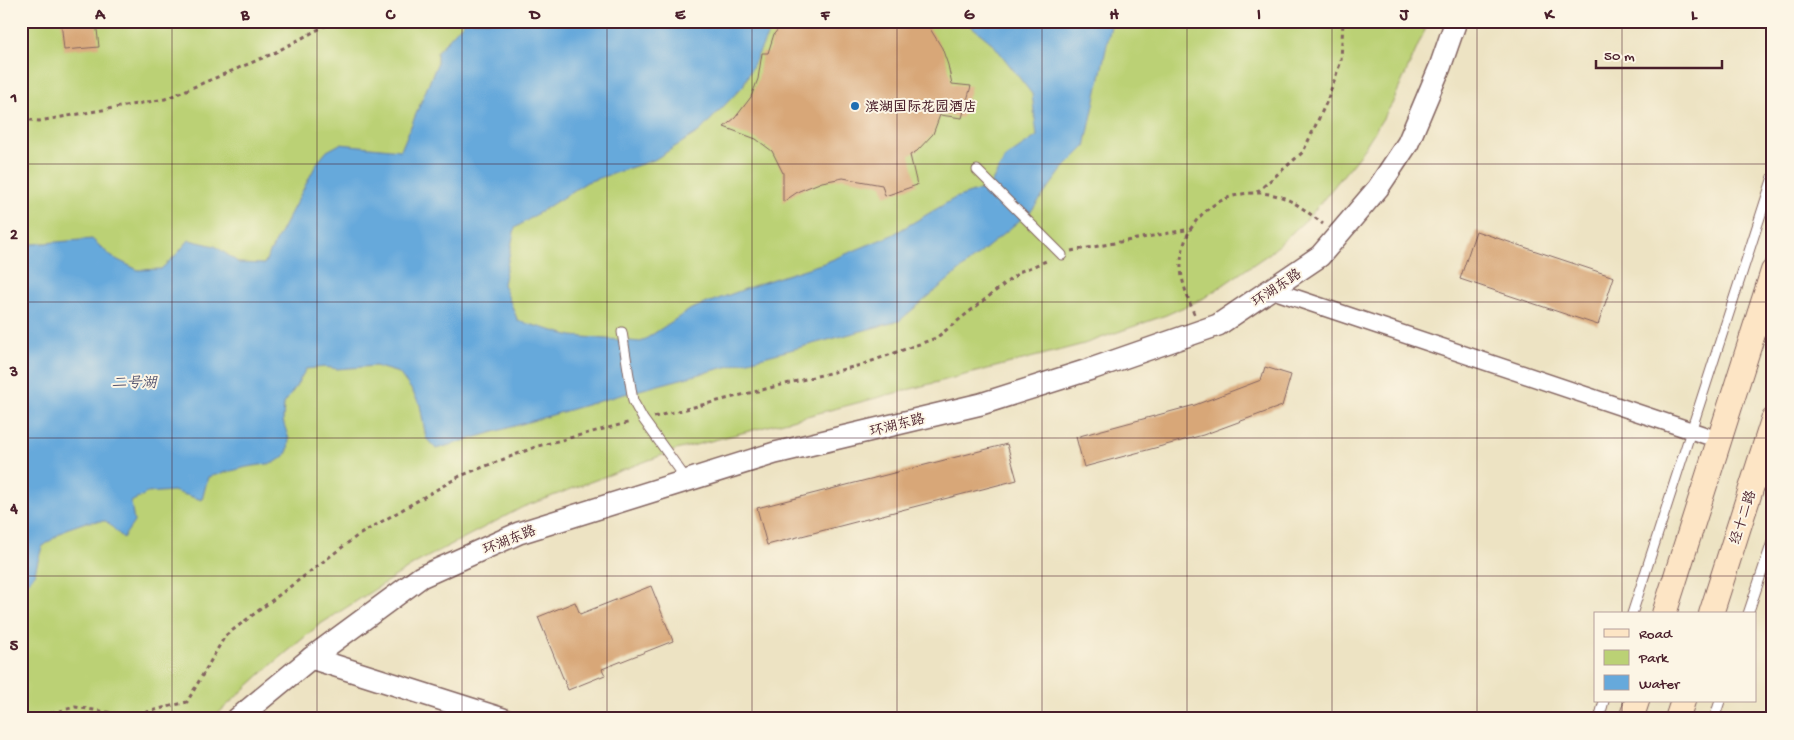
<svg xmlns="http://www.w3.org/2000/svg" width="1794" height="740" viewBox="0 0 1794 740" font-family="'Gochi Hand','LXGW WenKai TC',sans-serif">
  <style>
    .green { fill: #bbd175; stroke: #827850 }
    .water { fill: #66a9db; stroke: #586483 }
    .building { fill: #d8a778 }
    .lines { fill: none; stroke-linecap: round; stroke-linejoin: round }
    .service-casing { stroke: #836460; stroke-width: 11 }
    .minor-casing { stroke: #836460; stroke-width: 19 }
    .tertiary-casing { stroke: #836460; stroke-width: 24 }
    .secondary-casing { stroke: #836460; stroke-width: 26 }
    .path { stroke: #836460; stroke-width: 3; stroke-dasharray: 4 4; stroke-linecap: butt }
    .service { stroke: #fff; stroke-width: 9 }
    .minor { stroke: #fff; stroke-width: 16 }
    .tertiary { stroke: #fff; stroke-width: 21 }
    .secondary { stroke: #fde5c5; stroke-width: 24 }
    .grid { fill: none; stroke: #4a1f2b; stroke-width: 1; stroke-opacity: 0.55 }
    .poi-dot { fill: #1f6fb2; stroke: #fcf5e5; stroke-width: 2 }
    .labels { text-anchor: middle; stroke-width: 4; stroke-linejoin: round; paint-order: stroke }
    .poi-label { font-size: 14px; font-weight: bold; fill: #4a1f2b; stroke: #fcf5e5; text-anchor: start }
    .street-label { font-size: 14px; fill: #4a1f2b; stroke: #fcf5e5 }
    .water-label { font-size: 15px; font-style: italic; fill: #555671; stroke: #fcf5e5 }
    .neatline { fill: none; stroke: #4a1f2b; stroke-width: 2 }
    .grid-label { font-size: 16px; text-anchor: middle; font-weight: bold; fill: #4a1f2b }
  </style>
  <rect width="100%" height="100%" fill="#fcf5e5"/>
  <filter id="ink" filterUnits="userSpaceOnUse"><feTurbulence type="fractalNoise" baseFrequency=".02" numOctaves="2"/><feDisplacementMap in="SourceGraphic" scale="10" xChannelSelector="R" yChannelSelector="G"/><feConvolveMatrix kernelMatrix="1 2 1 2 8 2 1 2 1" color-interpolation-filters="sRGB"/></filter>
  <filter id="wash" filterUnits="userSpaceOnUse"><feTurbulence type="fractalNoise" baseFrequency=".0096" numOctaves="4" result="noise"/><feDisplacementMap in="SourceGraphic" scale="20" xChannelSelector="R" yChannelSelector="G"/><feGaussianBlur stdDeviation="1.12" result="paint"/><feColorMatrix in="noise" values="0 0 0 0 0 0 0 0 0 0 0 0 0 0 0 0 0 1.4 0 .05"/><feComposite in="paint" operator="in"/></filter>
  <g filter="url(#wash)">
    <rect width="100%" height="100%" fill="#ede3c3"/>
    <!-- green -->
    <polygon class="green" points="21,21 1429,21 1392,104 1359,156 1309,217 1270,253 1204,298 1166,315 1084,344 676,450 523,507 416,563 319,625 262,673 212,719 21,719"/>
    <!-- water -->
    <polygon class="water" points="465,21 768,21 768,34 743,86 700,131 654,160 587,182 515,228 503,284 518,321 572,336 641,342 691,309 764,282 824,263 892,235 955,198 989,187 1005,158 1037,136 1032,94 993,44 965,21 1112,21 1085,147 1062,170 1032,210 899,321 617,396 436,449 426,438 420,405 411,389 399,373 375,366 337,369 325,367 306,369 295,388 284,404 283,421 289,439 288,450 285,456 274,463 247,467 208,477 202,500 173,491 147,493 131,502 134,522 123,538 106,521 86,522 66,529 42,547 34,575 21,590 21,245 92,239 112,257 138,270 161,269 176,255 189,240 215,246 239,263 264,264 317,163 327,151 340,144 401,150 437,64 437,52"/>
    <g id="blocks">
      <!-- building -->
      <g class="building">
        <polygon points="61,21 96,21 99,47 64,50"/>
        <polygon points="785,21 923,21 929,27 942,48 948,65 952,84 971,86 962,118 940,115 933,134 917,151 910,155 917,185 885,196 882,185 843,178 822,182 799,191 783,202 783,173 772,151 756,139 724,127 735,118 751,97 758,79 762,53 768,53 774,34"/>
        <polygon points="1476,231 1614,277 1598,325 1460,279"/>
        <polygon points="1265,367 1291,375 1282,406 1203,435 1084,467 1076,437 1195,405 1261,380"/>
        <polygon points="1007,444 1017,480 767,545 757,508"/>
        <polygon points="651,586 673,641 602,669 605,675 568,690 538,617 575,602 580,614"/>
      </g>
    </g>
  </g>
  <g filter="url(#ink)">
    <use href="#blocks" fill-opacity="0" stroke="#836460" stroke-width="1"/>
    <g class="lines">
      <!-- service casing -->
      <g class="service-casing">
        <g id="service">
          <polyline points="977,170 1062,255"/>
          <polyline points="622,332 633,401 643,419 687,480"/>
          <polyline points="1632,614 1773,177"/>
          <polyline points="1748,614 1773,539"/>
          <polyline points="1599,719 1604,701"/>
          <polyline points="1714,719 1720,701"/>
        </g>
      </g>
      <!-- minor casing -->
      <g class="minor-casing">
        <polyline id="minor" points="1272,290 1719,440"/>
      </g>
      <!-- tertiary casing -->
      <g class="tertiary-casing">
        <g id="tertiary">
          <polyline points="311,658 503,719"/>
          <polyline points="237,719 311,658 421,577 519,533 775,453 981,404 1094,368 1218,325 1320,256 1378,188 1408,143 1440,67 1456,21"/>
        </g>
      </g>
      <!-- secondary casing -->
      <g class="secondary-casing">
        <g id="secondary">
          <polyline points="1664,614 1773,271"/>
          <polyline points="1711,614 1773,420"/>
          <polyline points="1631,719 1637,701"/>
          <polyline points="1677,719 1683,701"/>
        </g>
      </g>
      <!-- path -->
      <g class="path">
        <polyline points="21,119 39,121 165,99 272,54 334,21"/>
        <polyline points="1257,192 1303,152 1327,101 1341,61 1343,21"/>
        <polyline points="1071,251 1191,229"/>
        <path d="M1194 314C1188 297 1180 280 1181 262 1184 212 1231 183 1278 196 1294 200 1310 214 1323 224"/>
        <polyline points="654,417 861,365 936,338 1021,271 1049,260"/>
        <polyline points="28,719 75,707 131,716 187,702 225,636 357,536 460,476 538,446 631,422"/>
      </g>
      <!-- service -->
      <use href="#service" class="service"/>
      <!-- minor -->
      <use href="#minor" class="minor"/>
      <!-- tertiary -->
      <use href="#tertiary" class="tertiary"/>
      <!-- secondary -->
      <use href="#secondary" class="secondary"/>
    </g>
  </g>
  <!-- grid -->
  <path class="grid" d="M172 21V719M317 21V719M462 21V719M607 21V719M752 21V719M897 21V719M1042 21V719M1187 21V719M1332 21V719M1477 21V719M1622 21V614M21 164H1773M21 302H1773M21 438H1773M21 576H1773M1622 701V719"/>
  <!-- markers -->
  <circle class="poi-dot" cx="855" cy="106" r="5"/>
  <g class="labels">
    <!-- poi labels -->
    <g class="poi-label">
      <text x="865" y="111">滨湖国际花园酒店</text>
    </g>
    <!-- street labels -->
    <g class="street-label">
      <text transform="translate(1276 287) rotate(-34)" y="5">环湖东路</text>
      <text transform="translate(897 424) rotate(-14)" y="5">环湖东路</text>
      <text transform="translate(1742 517) rotate(-72)" y="5">经十二路</text>
      <text transform="translate(509 539) rotate(-22)" y="5">环湖东路</text>
    </g>
    <!-- water labels -->
    <g class="water-label">
      <text x="134" y="387">二号湖</text>
    </g>
  </g>
  <!-- margin -->
  <rect width="1794" height="740" fill="none" stroke="#fcf5e5" stroke-width="55"/>
  <!-- legend -->
  <rect x="1594" y="612" width="162" height="90" fill="#fcf5e5" stroke="#b59f9b"/>
  <rect x="1604" y="629" width="25" height="8" fill="#fde5c5" stroke="#b59f9b"/>
  <text x="1639" y="638" font-size="15" fill="#4a1f2b">Road</text>
  <rect x="1604" y="650" width="25" height="15" fill="#bbd175" stroke="#b59f9b"/>
  <text x="1639" y="662" font-size="15" fill="#4a1f2b">Park</text>
  <rect x="1604" y="675" width="25" height="15" fill="#66a9db" stroke="#b59f9b"/>
  <text x="1639" y="688" font-size="15" fill="#4a1f2b">Water</text>
  <!-- scale -->
  <path d="M1596 60v8h126v-8" fill="none" stroke="#4a1f2b" stroke-width="2.5"/>
  <text x="1604" y="60" font-size="15" fill="#4a1f2b" stroke="#fcf5e5" stroke-width="4" paint-order="stroke">50 m</text>
  <rect x="28" y="28" width="1738" height="684" class="neatline"/>
  <g class="grid-label">
    <text x="100" y="19">A</text>
    <text x="245" y="19">B</text>
    <text x="390" y="19">C</text>
    <text x="535" y="19">D</text>
    <text x="680" y="19">E</text>
    <text x="825" y="19">F</text>
    <text x="969" y="19">G</text>
    <text x="1114" y="19">H</text>
    <text x="1259" y="19">I</text>
    <text x="1404" y="19">J</text>
    <text x="1549" y="19">K</text>
    <text x="1694" y="19">L</text>
    <text x="14" y="102">1</text>
    <text x="14" y="239">2</text>
    <text x="14" y="376">3</text>
    <text x="14" y="513">4</text>
    <text x="14" y="650">5</text>
  </g>
</svg>
